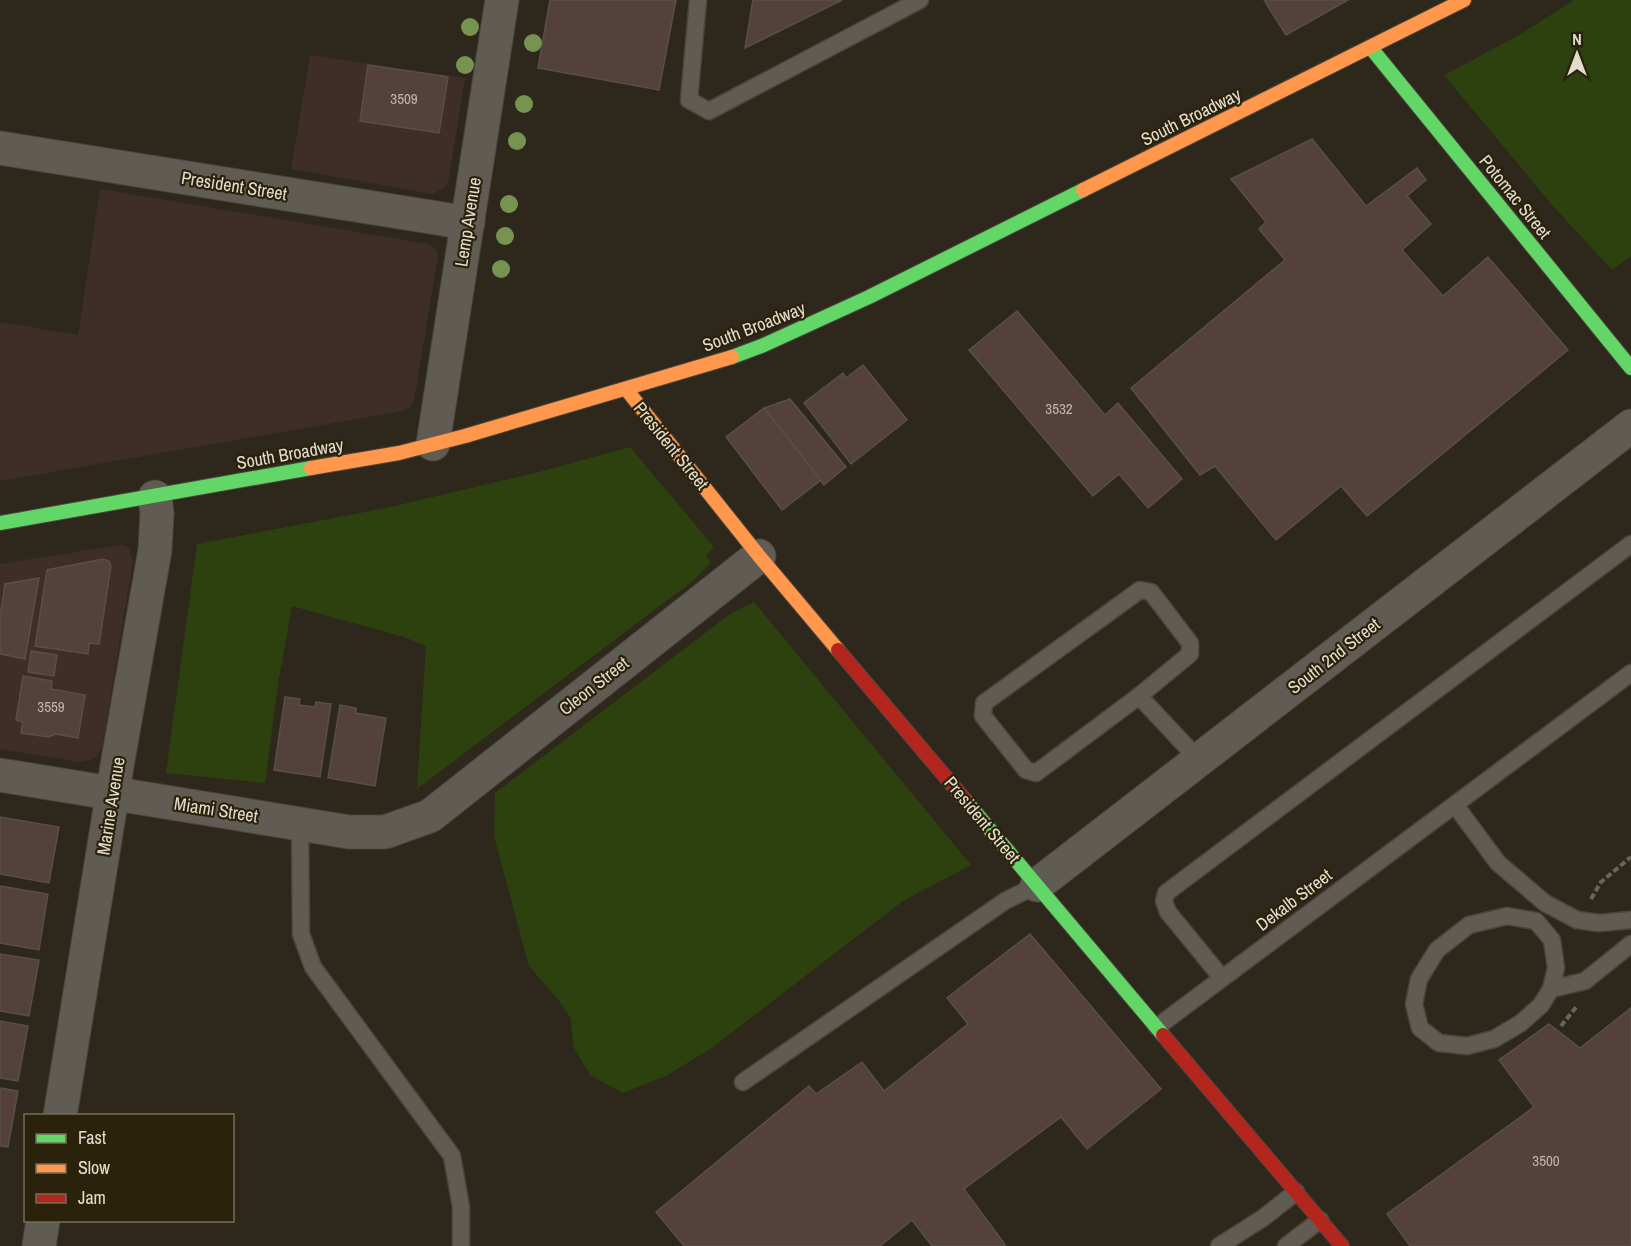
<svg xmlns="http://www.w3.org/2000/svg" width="1631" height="1246" viewBox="0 0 1631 1246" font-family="'Archivo Narrow',sans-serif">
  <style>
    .commercial { fill: #3f2e27 }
    .green { fill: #2c410e }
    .building { fill: #55413b; stroke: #584f49; stroke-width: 1.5 }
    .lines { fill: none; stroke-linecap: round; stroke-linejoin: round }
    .lane-casing { stroke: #4b453c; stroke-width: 19 }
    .street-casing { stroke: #4b453c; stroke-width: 35 }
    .fast-casing { stroke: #4b453c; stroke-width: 16 }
    .slow-casing { stroke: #4b453c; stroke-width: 16 }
    .jam-casing { stroke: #4b453c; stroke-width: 16 }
    .path { stroke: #69645c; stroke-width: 4; stroke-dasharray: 6 3; stroke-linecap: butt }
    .lane { stroke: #605c53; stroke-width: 16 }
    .street { stroke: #605c53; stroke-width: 33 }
    .fast { stroke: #63d668; stroke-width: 14 }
    .slow { stroke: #ff974d; stroke-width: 14 }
    .jam { stroke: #b3261e; stroke-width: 14 }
    .tree { fill: #779350 }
    .labels { text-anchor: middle; stroke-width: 4.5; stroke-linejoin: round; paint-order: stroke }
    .number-label { font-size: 15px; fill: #c0b5aa }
    .street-label { font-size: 18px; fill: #e3dccf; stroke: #2b220b }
  </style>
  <rect width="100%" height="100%" fill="#2e281c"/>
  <!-- commercial -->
  <g class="commercial">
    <polygon points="310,55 465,78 448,183 444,188 433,194 291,169"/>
    <polygon points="100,189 428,244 436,250 438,256 414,400 410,407 403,411 0,481 0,322 78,335"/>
    <polygon points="120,545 128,547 133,561 102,748 97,756 90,760 80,762 0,749 0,564"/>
  </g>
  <!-- green -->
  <g class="green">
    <polygon points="1574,0 1631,0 1631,256 1612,270 1553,206 1444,75 1523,33"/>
    <polygon points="630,447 714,547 706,556 711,562 694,580 417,789 426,646 404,637 292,606 278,684 265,783 166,773 197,544 386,508 543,471"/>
    <polygon points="754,602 971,865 903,901 713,1047 668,1075 623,1093 590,1075 573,1046 571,1019 560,1002 529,966 494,836 495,793 730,614"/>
  </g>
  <!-- building -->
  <g class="building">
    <polygon points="550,0 676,0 659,90 538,68"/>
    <polygon points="753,0 842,0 745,48"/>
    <polygon points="1264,0 1348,0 1286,35"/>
    <polygon points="368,65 448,77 439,133 360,121"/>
    <polygon points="1312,139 1366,206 1417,168 1426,180 1407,196 1431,224 1402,250 1443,296 1488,257 1568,350 1367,516 1341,486 1276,540 1215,466 1200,475 1131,388 1285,260 1259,229 1266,222 1231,179"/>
    <polygon points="1017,311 1105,415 1118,403 1182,479 1148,508 1119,474 1093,496 969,350"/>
    <polygon points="863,365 907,420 851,464 804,403 843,373 846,378"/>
    <polygon points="790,399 846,467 824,485 764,408"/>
    <polygon points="764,408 821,480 782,510 726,437"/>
    <polygon points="103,559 109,561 111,566 99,644 89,643 88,654 35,646 47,570"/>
    <polygon points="39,578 25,659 0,654 0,617 5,584"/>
    <polygon points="31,651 57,655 54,676 28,672"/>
    <polygon points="23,676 52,681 51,689 85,695 78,738 55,734 49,737 21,733 23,722 16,720"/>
    <polygon points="285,697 300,699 299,705 315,707 316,702 331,704 320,777 274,770"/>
    <polygon points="340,705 356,708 356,713 386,718 375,786 328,778"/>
    <polygon points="0,817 59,827 49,883 0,874"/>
    <polygon points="0,886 48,894 39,950 0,943"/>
    <polygon points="1030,934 1161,1089 1087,1149 1061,1117 964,1189 1006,1246 932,1246 912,1220 880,1246 684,1246 656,1212 809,1086 816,1094 862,1062 884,1091 968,1024 947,998"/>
    <polygon points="0,954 39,960 29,1016 0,1011"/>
    <polygon points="1631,1008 1631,1246 1410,1246 1387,1214 1534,1107 1499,1060 1549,1024 1580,1048"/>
    <polygon points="0,1021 28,1026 18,1081 0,1078"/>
    <polygon points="0,1088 18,1091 8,1147 0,1146"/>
  </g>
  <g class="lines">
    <!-- lane casing -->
    <g class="lane-casing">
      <g id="lane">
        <polyline points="698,0 689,100 709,111 920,0"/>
        <polyline points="1139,696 1190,654 1190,643 1151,592 1140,590 984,703 983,716 1026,770 1036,773 1139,696 1199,760"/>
        <polyline points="1455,805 1498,863 1545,903 1577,920 1599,923 1631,920"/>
        <polyline points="300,824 301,934 313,967 452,1156 461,1207 461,1246"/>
        <polygon points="1507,916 1536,921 1552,940 1556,968 1551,989 1541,1005 1521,1023 1494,1039 1467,1046 1439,1043 1420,1028 1414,1004 1419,979 1437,950 1469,925"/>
        <polyline points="1222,978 1168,912 1164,901 1166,893 1631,544"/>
        <polyline points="1551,989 1585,981 1631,944"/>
        <polyline points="1157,1027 1631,673"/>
        <polyline points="743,1082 1005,901 1037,885"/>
        <polyline points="1219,1246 1263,1218 1296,1192"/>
        <polyline points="1286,1246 1320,1220"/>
      </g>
    </g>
    <!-- street casing -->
    <g class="street-casing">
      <g id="street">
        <polyline points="0,148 468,223"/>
        <polyline points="433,444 502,0"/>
        <polyline points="0,775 349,832 385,832 430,816 759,556"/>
        <polyline points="1037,885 1631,426"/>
        <polyline points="60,1116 118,760 155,550 157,513 155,497"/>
        <polyline points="39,1246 43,1220"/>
      </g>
    </g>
    <!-- fast casing -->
    <g class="fast-casing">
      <g id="fast">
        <polyline points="1371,48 1631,368"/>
        <polyline points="732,357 764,345 869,297 1083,190"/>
        <polyline points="0,523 311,468"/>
        <polyline points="965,800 1163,1035"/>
      </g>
    </g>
    <!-- slow casing -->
    <g class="slow-casing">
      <g id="slow">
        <polyline points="1083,190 1464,0"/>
        <polyline points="626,389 759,556 838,650"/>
        <polyline points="311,468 399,453 465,436 732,357"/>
      </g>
    </g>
    <!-- jam casing -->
    <g class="jam-casing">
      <g id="jam">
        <polyline points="838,650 965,800"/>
        <polyline points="1163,1035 1342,1246"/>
      </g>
    </g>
    <!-- path -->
    <g class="path">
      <polyline points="1591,899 1601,882 1631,857"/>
      <polyline points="1561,1026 1577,1006"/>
    </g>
    <!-- lane -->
    <use href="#lane" class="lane"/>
    <!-- street -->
    <use href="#street" class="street"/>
    <!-- fast -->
    <use href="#fast" class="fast"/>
    <!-- slow -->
    <use href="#slow" class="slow"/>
    <!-- jam -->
    <use href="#jam" class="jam"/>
  </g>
  <!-- trees -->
  <g class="tree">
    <circle cx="470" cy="27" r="9"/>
    <circle cx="533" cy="43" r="9"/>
    <circle cx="465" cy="65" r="9"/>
    <circle cx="524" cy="104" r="9"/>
    <circle cx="517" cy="141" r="9"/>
    <circle cx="509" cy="204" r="9"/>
    <circle cx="505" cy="236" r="9"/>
    <circle cx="501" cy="269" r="9"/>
  </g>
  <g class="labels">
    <!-- number labels -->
    <g class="number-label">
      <text x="404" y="104">3509</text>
      <text x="1059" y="414">3532</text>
      <text x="51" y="712">3559</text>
      <text x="1546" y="1166">3500</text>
    </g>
    <!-- street labels -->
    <g class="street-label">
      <text transform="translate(1191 117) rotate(-26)" y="6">South Broadway</text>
      <text transform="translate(234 186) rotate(9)" y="6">President Street</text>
      <text transform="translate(1515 197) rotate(51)" y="6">Potomac Street</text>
      <text transform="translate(468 222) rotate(-81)" y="6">Lemp Avenue</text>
      <text transform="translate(754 327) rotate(-21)" y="6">South Broadway</text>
      <text transform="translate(671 446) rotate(51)" y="6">President Street</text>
      <text transform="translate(290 454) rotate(-10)" y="6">South Broadway</text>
      <text transform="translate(1334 656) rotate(-38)" y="6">South 2nd Street</text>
      <text transform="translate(594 686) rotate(-38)" y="6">Cleon Street</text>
      <text transform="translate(111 806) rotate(-81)" y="6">Marine Avenue</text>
      <text transform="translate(216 810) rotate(9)" y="6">Miami Street</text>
      <text transform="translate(982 820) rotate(50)" y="6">President Street</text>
      <text transform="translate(1294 900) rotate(-37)" y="6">Dekalb Street</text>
    </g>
  </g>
  <!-- legend -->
  <rect x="24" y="1114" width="210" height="108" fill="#2b220b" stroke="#756c59" stroke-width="1.5"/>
  <rect x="36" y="1134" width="30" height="9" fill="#63d668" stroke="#756c59" stroke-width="1.5"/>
  <text x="78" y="1144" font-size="18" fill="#e3dccf">Fast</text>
  <rect x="36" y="1164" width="30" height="9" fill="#ff974d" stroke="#756c59" stroke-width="1.5"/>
  <text x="78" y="1174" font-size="18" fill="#e3dccf">Slow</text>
  <rect x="36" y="1194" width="30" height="9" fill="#b3261e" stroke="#756c59" stroke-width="1.5"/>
  <text x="78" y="1204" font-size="18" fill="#e3dccf">Jam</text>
  <!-- north arrow -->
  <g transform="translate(1577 54)" stroke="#2b220b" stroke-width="4.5" paint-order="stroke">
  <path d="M0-4.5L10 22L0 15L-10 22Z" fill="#e3dccf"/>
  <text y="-9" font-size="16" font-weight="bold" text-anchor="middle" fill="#e3dccf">N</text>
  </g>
</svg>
